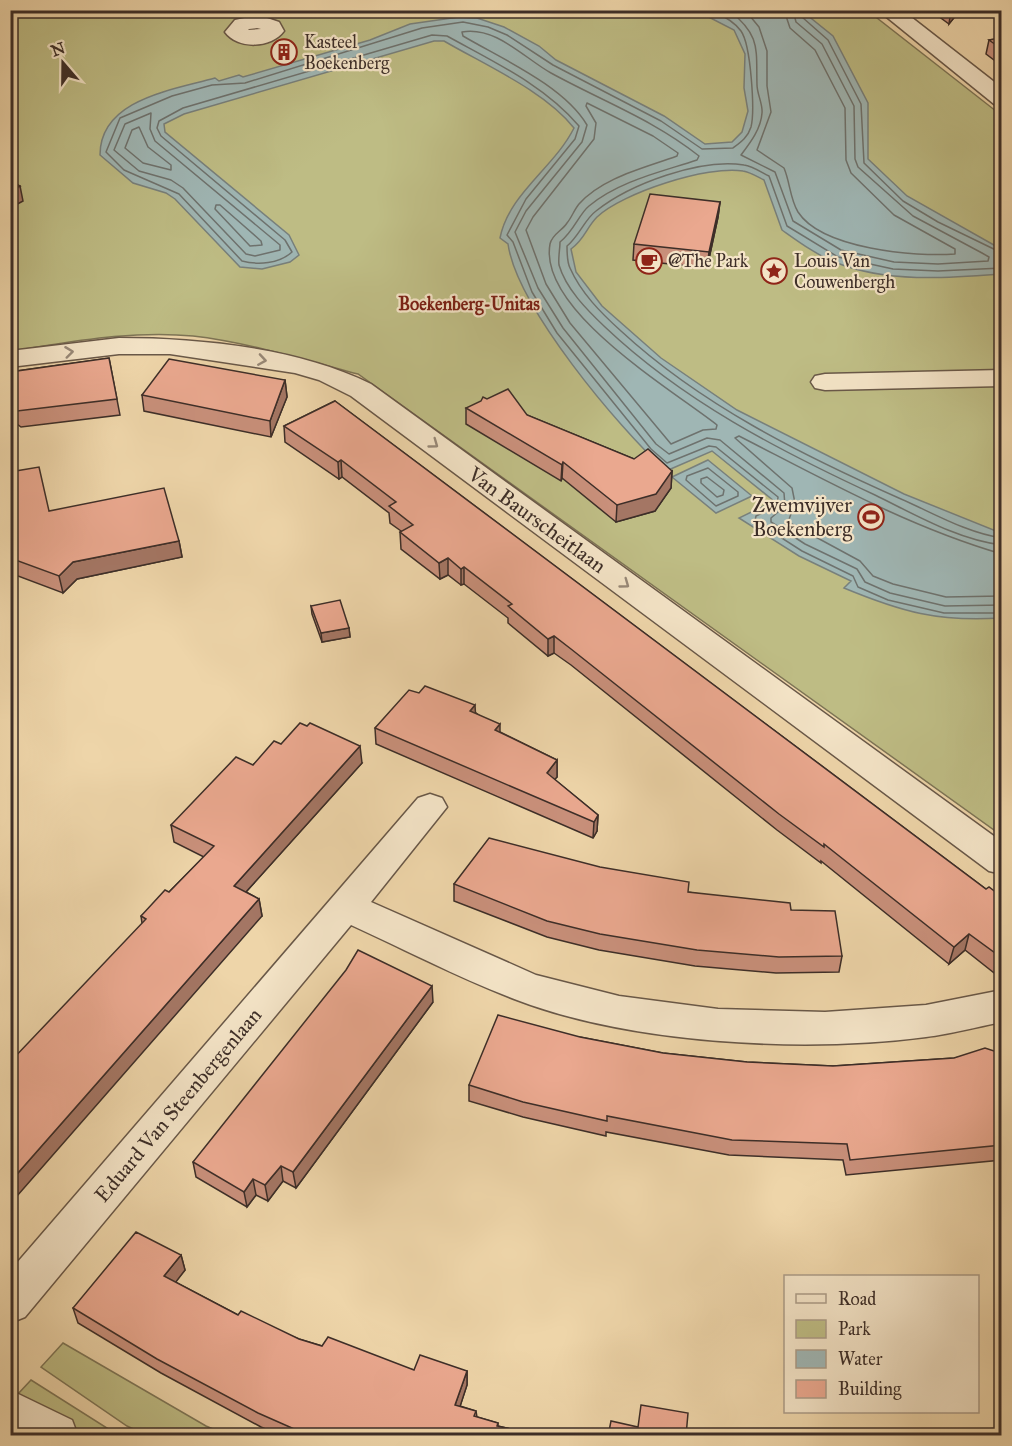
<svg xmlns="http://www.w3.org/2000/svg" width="1012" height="1446" viewBox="0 0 1012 1446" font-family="'IM FELL Great Primer',serif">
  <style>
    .green { fill: #bebc84; stroke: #7e7556; stroke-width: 1.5 }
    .water { fill: #9fb6b4; stroke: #78807c; stroke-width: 1.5 }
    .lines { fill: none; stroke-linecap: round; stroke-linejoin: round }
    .shore { stroke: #6e726e; stroke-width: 1.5 }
    .minor-casing { stroke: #695848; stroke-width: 3 }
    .minor { fill: #f4e4c7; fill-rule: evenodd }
    .wall { fill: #c9907b; stroke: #3d2e28; stroke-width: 1.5 }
    .shaded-wall { fill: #a47664; stroke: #3d2e28; stroke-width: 1.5 }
    .building { fill: #eaa88f; stroke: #3d2e28; stroke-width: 1.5 }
    .oneway { stroke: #988978 }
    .labels { text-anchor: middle; stroke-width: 4.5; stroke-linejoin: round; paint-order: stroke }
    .far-poi-label { font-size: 18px; fill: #3d2e28; stroke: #f4e4c7; text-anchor: start }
    .far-neighbourhood-label { font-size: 18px; font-weight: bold; fill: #7a1f14; stroke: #f4e4c7 }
    .poi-label { font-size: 21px; fill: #3d2e28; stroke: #f4e4c7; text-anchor: end }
    .street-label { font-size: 21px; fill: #3d2e28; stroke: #f4e4c7 }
  </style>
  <rect width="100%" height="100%" fill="#eed5a9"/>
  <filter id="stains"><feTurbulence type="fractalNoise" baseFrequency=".00333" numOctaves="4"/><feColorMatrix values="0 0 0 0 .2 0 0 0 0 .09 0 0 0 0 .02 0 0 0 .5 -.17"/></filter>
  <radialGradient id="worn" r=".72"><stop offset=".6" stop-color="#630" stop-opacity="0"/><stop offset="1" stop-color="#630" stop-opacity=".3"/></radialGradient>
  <!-- green -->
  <g class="green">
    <path d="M11 11H868L1001 115V835L358 374C306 360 246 342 193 336 132 330 71 342 11 351Z"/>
    <polygon points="63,1343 206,1426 227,1435 146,1435 127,1426 41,1367"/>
    <polygon points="31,1380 118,1435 77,1435 18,1394"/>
  </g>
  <!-- water -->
  <g class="water">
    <path d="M697 11H802L833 36 868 103V159L907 196 1001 249V274C948 278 888 283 837 263 818 256 799 242 782 230L764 180C758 177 750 172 743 171 708 165 622 193 597 217 586 228 585 239 571 249L576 272 602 306 661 358 737 410 904 494 1001 533V618C938 622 902 612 844 588L851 581 799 556 739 518 774 501 712 451 666 471C618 427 517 307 508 244L500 238C509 193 554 168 574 128 545 91 485 65 444 41H434L184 114 164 124 165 132 289 235 299 255 290 262 262 269 240 267 175 199 166 193 133 183 100 155C100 99 173 90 215 78L219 81 239 75 243 77 370 40 410 24 459 17 477 18 504 27 539 46 556 60 664 116 705 144 732 142 742 132 748 111 744 88 745 54 734 30Z"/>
    <polygon points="708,460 752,496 716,513 672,477"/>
  </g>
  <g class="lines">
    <!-- shore -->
    <g class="shore">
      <path d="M711 10C722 15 734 21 741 31 751 45 755 111 751 127 748 137 741 142 733 148L702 149 661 121 553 65 507 35 488 27 463 22 422 28 245 83 212 85 172 96 120 118 106 152 124 170 179 194 242 261C258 265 279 264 292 252L285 240 161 136 157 128 159 121 183 108 432 35 447 36C494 62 544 85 579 126L575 139 526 199 507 235 513 242 532 292 557 333 651 449 667 463 709 446 716 447 778 497 777 506 756 516 755 521 802 551 853 576 858 587 888 600 944 613H1002"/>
      <path d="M729 10C761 36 756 48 757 85 757 94 763 104 762 113 761 129 750 143 741 155L775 172 793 221 841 250 894 262 938 264 988 261 989 257 982 253 913 216 858 167 855 159 854 106 822 44 796 22 793 10"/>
      <path d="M745 10 759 27 767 51V86L771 112 757 150 784 168C790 182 790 199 798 212 822 249 915 257 955 254V249L894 215 851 173 846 160 845 108 815 50 790 28 784 10"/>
      <polyline points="800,10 802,17 828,40 861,104 864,163 903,201 938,222 1002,253"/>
      <path d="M587 103 653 136 678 153 677 156C645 168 603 177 579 204 574 210 572 217 567 223 562 231 552 234 550 244 538 310 671 389 717 425L716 429 703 430 671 444 570 323 546 284 526 230 533 217 594 139 596 123 586 106Z"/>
      <polygon points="151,113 150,129 155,141 280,245 280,250 255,256 246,254 183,188 171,180 139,171 114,150 125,124"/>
      <polygon points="139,127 148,147 171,165 171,170 143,163 125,148 132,130"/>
      <polygon points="216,205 220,205 261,241 262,245 250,246 215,209"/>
      <path d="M1002 268 938 271 893 269 838 257 787 226 769 176C761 172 752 166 744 165 700 158 630 184 596 211 585 219 579 236 567 246 567 253 567 262 570 268 581 293 601 313 621 331 701 405 802 455 901 499 933 513 967 533 1002 538"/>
      <polygon points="708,468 738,492 738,496 716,506 686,480 687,476"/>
      <polygon points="707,477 724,490 723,495 717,497 701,483 701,479"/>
      <path d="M1002 545C958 540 914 514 875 495 778 450 683 401 605 327 587 310 566 289 559 265 558 258 560 249 560 242 574 231 579 214 589 206 619 181 661 172 697 160L699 156C654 120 602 101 551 73 524 58 496 26 462 32L463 36C502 59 564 86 587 125L582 142 526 211 515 232 538 288 563 328 656 444 669 454 707 438 720 440 784 493 785 506 771 518V522L805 544 857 569 865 582 890 593 945 606 1002 605"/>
      <path d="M1002 554C909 527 825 480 739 436L735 438 792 488 795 503 788 522 860 561 873 576 893 584 946 597 1002 596"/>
    </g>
    <!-- minor casing -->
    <g class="minor-casing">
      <g id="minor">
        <polygon points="878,10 902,10 1002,88 1002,106 994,104"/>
        <path d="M258 15 279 22 284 31C272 48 238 50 225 32L235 20ZM257 28 261 29 248 30 249 29Z"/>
        <path d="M119 338C200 338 298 348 371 384L1002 842V874L989 871 351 396 319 380 295 373 170 354H119L10 367V351Z"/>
        <polygon points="1002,370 1002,386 825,390 815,388 811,382 815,376 825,374"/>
        <path d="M430 794 442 798 447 807 371 902 536 975 619 996 718 1009 825 1012 926 1005 1002 990V1022C976 1027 951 1034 926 1037 804 1053 632 1044 517 1000 461 979 406 950 351 925L25 1317 10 1323V1271L418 798Z"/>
        <polygon points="10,1390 72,1420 78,1436 10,1436"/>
      </g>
    </g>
    <!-- minor -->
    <use href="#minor" class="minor"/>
  </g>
  <!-- wall -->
  <g class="wall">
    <polygon points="930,10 958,10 957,14 949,24"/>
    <polygon points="1002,38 1002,66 986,54 989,40"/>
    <polygon points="720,202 718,217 707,268 633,260 634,244"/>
    <polygon points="109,358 120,415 21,427 17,424 10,425 10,372"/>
    <polygon points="285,380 287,397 271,437 144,411 142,395"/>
    <polygon points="335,401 986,889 1002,897 1002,936 1000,938 1002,965 998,976 965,950 949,964 821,861 821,863 777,830 571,665 554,653 548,656 508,623 508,618 464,584 461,585 448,575 440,579 401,549 400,532 401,531 390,523 389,513 342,477 339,479 285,442 284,426"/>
    <polygon points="466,408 527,415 634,459 672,471 671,488 655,511 616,522 562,478 561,481 466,424"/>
    <polygon points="10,472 49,511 179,541 182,557 77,579 63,593 10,573"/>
    <polygon points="311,606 349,628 350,637 322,642 312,614"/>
    <polygon points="419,693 476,713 500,732 557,760 557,777 554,779 598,815 597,831 593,838 376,744 375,728"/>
    <polygon points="281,744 362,763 246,892 259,899 262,916 142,923 141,916 169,892 204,857 174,842 171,825"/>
    <polygon points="454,884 688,892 791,910 842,956 839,972 776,973 695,966 599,950 547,937 454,901"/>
    <polygon points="433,1002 296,1188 283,1181 268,1201 256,1195 247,1207 196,1177 193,1162"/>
    <polygon points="580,1037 663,1053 747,1062 833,1066 954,1058 1002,1051 1002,1160 846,1175 843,1160 729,1155 606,1132 606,1136 523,1117 469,1101 469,1085"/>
    <polygon points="181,1255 185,1270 175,1282 238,1315 299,1339 322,1346 414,1370 467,1371 467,1385 460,1406 476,1411 477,1417 498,1423 498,1426 542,1436 281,1436 261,1427 161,1373 78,1323 73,1308"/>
  </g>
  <!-- shaded-wall -->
  <g class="shaded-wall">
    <polygon points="951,10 958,10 957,14 949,24"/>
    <polygon points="20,186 23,201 10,208 10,190"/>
    <polygon points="720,202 718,217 707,268 709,252"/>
    <polygon points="285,380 287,397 271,437 270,421"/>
    <polygon points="10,408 13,408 17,424 10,425"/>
    <polygon points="341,460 342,477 339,479 338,462"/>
    <polygon points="563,462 562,478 561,481 562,465"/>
    <polygon points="672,471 671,488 655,511 616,522 617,505"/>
    <polygon points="179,541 182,557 77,579 63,593 59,576 73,562"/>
    <polygon points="448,558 448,575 440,579 439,563"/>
    <polygon points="464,567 464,584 461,585 461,569"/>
    <polygon points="10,597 16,625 10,640"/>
    <polygon points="349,628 350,637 322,642 321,633"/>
    <polygon points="554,636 554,653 548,656 548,639"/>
    <polygon points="475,705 476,722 470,711"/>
    <polygon points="500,724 500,740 495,730"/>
    <polygon points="360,746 362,763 236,903 234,886"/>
    <polygon points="557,760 557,777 546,790 547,773"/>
    <polygon points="598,815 597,831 593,838 594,822"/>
    <polygon points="259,899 262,916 10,1204 10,1182"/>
    <polygon points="1002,924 1002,936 993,944 998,927"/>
    <polygon points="969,934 965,950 949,964 954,947"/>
    <polygon points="432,986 433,1002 296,1188 293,1172"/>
    <polygon points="281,1166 283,1181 268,1201 265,1185"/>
    <polygon points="253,1179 256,1195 247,1207 244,1192"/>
    <polygon points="181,1255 185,1270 169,1291 164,1276"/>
    <polygon points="467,1371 467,1385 456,1419 455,1405"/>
  </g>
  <!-- building -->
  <g class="building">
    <polygon points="1002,38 1002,49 989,40"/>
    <polygon points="10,180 20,186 10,190"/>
    <polygon points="650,194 720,202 709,252 634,244"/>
    <polygon points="109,358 117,399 17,411 13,408 10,408 10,372"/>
    <polygon points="169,359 285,380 270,421 142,395"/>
    <polygon points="508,389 527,415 634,459 648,449 672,471 656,494 617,505 563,462 562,465 466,408 481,401 483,397 487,399"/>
    <polygon points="335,401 986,889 989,887 1002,897 1002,924 998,927 1002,949 1002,958 969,934 954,947 824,844 824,847 779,814 571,649 554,636 548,639 508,606 512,604 464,567 461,569 448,558 439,563 400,532 413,525 389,506 396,502 341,460 338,462 284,426"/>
    <polygon points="39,467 49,511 164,488 179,541 73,562 59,576 10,558 10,472"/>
    <polygon points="340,600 349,628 321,633 311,606"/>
    <polygon points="425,686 475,705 470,711 500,724 495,730 557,760 547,773 598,815 594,822 375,728 409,690 419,693"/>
    <polygon points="300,723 307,726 310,723 360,746 234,886 259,899 10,1182 10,1062 146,919 141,916 165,890 169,892 214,846 171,825 236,757 253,765 274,741 281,744"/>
    <polygon points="489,838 600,867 689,882 688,892 790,903 791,910 835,911 842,956 779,957 697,950 600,934 547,921 454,884"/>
    <polygon points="358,950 432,986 293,1172 281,1166 265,1185 253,1179 244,1192 193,1162 346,970"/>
    <polygon points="498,1015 580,1037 663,1053 747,1062 833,1066 954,1058 985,1048 997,1052 1002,1051 1002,1145 850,1160 847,1144 732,1140 607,1116 607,1121 523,1102 469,1085"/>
    <polygon points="136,1232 181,1255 164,1276 238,1315 241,1311 299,1339 322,1346 328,1337 414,1370 420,1355 467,1371 455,1405 476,1411 474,1416 498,1423 497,1426 542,1436 310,1436 258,1413 157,1359 73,1308"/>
    <polygon points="641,1405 688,1413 686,1436 608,1436 611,1421 638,1427"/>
    <polygon points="1002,1428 1002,1436 969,1436 968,1430"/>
  </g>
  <!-- one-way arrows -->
  <defs><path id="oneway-chevron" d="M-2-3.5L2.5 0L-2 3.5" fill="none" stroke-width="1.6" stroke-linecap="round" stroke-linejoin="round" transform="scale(1.5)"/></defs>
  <g class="oneway">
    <use href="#oneway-chevron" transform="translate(69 352) rotate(-7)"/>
    <use href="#oneway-chevron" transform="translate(262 360) rotate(9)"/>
    <use href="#oneway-chevron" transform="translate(434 444) rotate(36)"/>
    <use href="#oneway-chevron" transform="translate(625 584) rotate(36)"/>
  </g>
  <!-- icons -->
  <defs>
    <g id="building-ring" transform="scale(1.35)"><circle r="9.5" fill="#f4e4c7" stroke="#8f2418" stroke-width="1.5"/><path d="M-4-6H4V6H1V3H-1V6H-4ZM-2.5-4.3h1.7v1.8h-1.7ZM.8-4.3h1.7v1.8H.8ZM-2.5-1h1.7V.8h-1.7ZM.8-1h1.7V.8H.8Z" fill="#8f2418"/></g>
    <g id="cafe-ring" transform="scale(1.35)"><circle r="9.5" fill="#f4e4c7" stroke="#8f2418" stroke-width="1.5"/><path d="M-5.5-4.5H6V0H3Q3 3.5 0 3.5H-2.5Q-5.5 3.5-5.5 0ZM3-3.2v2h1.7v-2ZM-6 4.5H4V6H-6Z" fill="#8f2418"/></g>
    <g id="sight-ring" transform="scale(1.35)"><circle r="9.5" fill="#f4e4c7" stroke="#8f2418" stroke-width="1.5"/><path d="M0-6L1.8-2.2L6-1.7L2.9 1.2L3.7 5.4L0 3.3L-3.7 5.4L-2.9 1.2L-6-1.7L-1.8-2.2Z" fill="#8f2418"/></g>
    <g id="stadium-ring" transform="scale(1.35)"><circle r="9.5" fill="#f4e4c7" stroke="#8f2418" stroke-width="1.5"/><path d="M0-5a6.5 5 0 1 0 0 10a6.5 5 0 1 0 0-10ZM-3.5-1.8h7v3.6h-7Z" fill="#8f2418"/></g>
  </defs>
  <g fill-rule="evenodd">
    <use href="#building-ring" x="284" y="52"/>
    <use href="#cafe-ring" x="649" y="261"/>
    <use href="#sight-ring" x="774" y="271"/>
    <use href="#stadium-ring" x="871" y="517"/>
  </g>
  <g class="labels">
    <!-- far-poi labels -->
    <g class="far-poi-label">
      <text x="304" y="48">Kasteel<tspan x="304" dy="21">Boekenberg</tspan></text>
      <text x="668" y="267">@The Park</text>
      <text x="794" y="267">Louis Van<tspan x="794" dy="21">Couwenbergh</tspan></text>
    </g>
    <!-- far-neighbourhood labels -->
    <g class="far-neighbourhood-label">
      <text x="469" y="310">Boekenberg-Unitas</text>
    </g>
    <!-- poi labels -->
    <g class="poi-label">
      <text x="852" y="512">Zwemvijver<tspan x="852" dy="24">Boekenberg</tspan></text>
    </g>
    <!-- street labels -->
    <g class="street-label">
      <text transform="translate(537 520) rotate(36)" y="7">Van Baurscheitlaan</text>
      <text transform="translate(178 1105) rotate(-50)" y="7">Eduard Van Steenbergenlaan</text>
    </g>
  </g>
  <!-- margin -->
  <rect width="1012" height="1446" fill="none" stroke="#eed5a9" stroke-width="36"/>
  <rect x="12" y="12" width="988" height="1422" fill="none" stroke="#3d2e28" stroke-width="3"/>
  <rect x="18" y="18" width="976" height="1410" fill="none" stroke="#3d2e28" stroke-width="1.5"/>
  <!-- legend -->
  <rect x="784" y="1275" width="195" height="138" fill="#f4e4c7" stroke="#ab9b87" stroke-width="1.5"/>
  <rect x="796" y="1294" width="30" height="9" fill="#f4e4c7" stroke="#ab9b87" stroke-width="1.5"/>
  <text x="838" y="1305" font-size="18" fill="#3d2e28">Road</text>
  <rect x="796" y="1320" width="30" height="18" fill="#bebc84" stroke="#ab9b87" stroke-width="1.5"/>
  <text x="838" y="1335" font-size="18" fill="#3d2e28">Park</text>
  <rect x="796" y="1350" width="30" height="18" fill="#9fb6b4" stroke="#ab9b87" stroke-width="1.5"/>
  <text x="838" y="1365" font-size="18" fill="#3d2e28">Water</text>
  <rect x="796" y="1380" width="30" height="18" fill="#eaa88f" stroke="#ab9b87" stroke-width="1.5"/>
  <text x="838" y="1395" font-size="18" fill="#3d2e28">Building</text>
  <!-- north arrow -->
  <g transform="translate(63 63) rotate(340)" stroke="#f4e4c7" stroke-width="4.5" paint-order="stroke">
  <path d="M0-4.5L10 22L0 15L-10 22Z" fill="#3d2e28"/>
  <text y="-9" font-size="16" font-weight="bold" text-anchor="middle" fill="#3d2e28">N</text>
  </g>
  <rect width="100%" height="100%" filter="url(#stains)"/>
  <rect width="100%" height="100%" fill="url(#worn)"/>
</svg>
